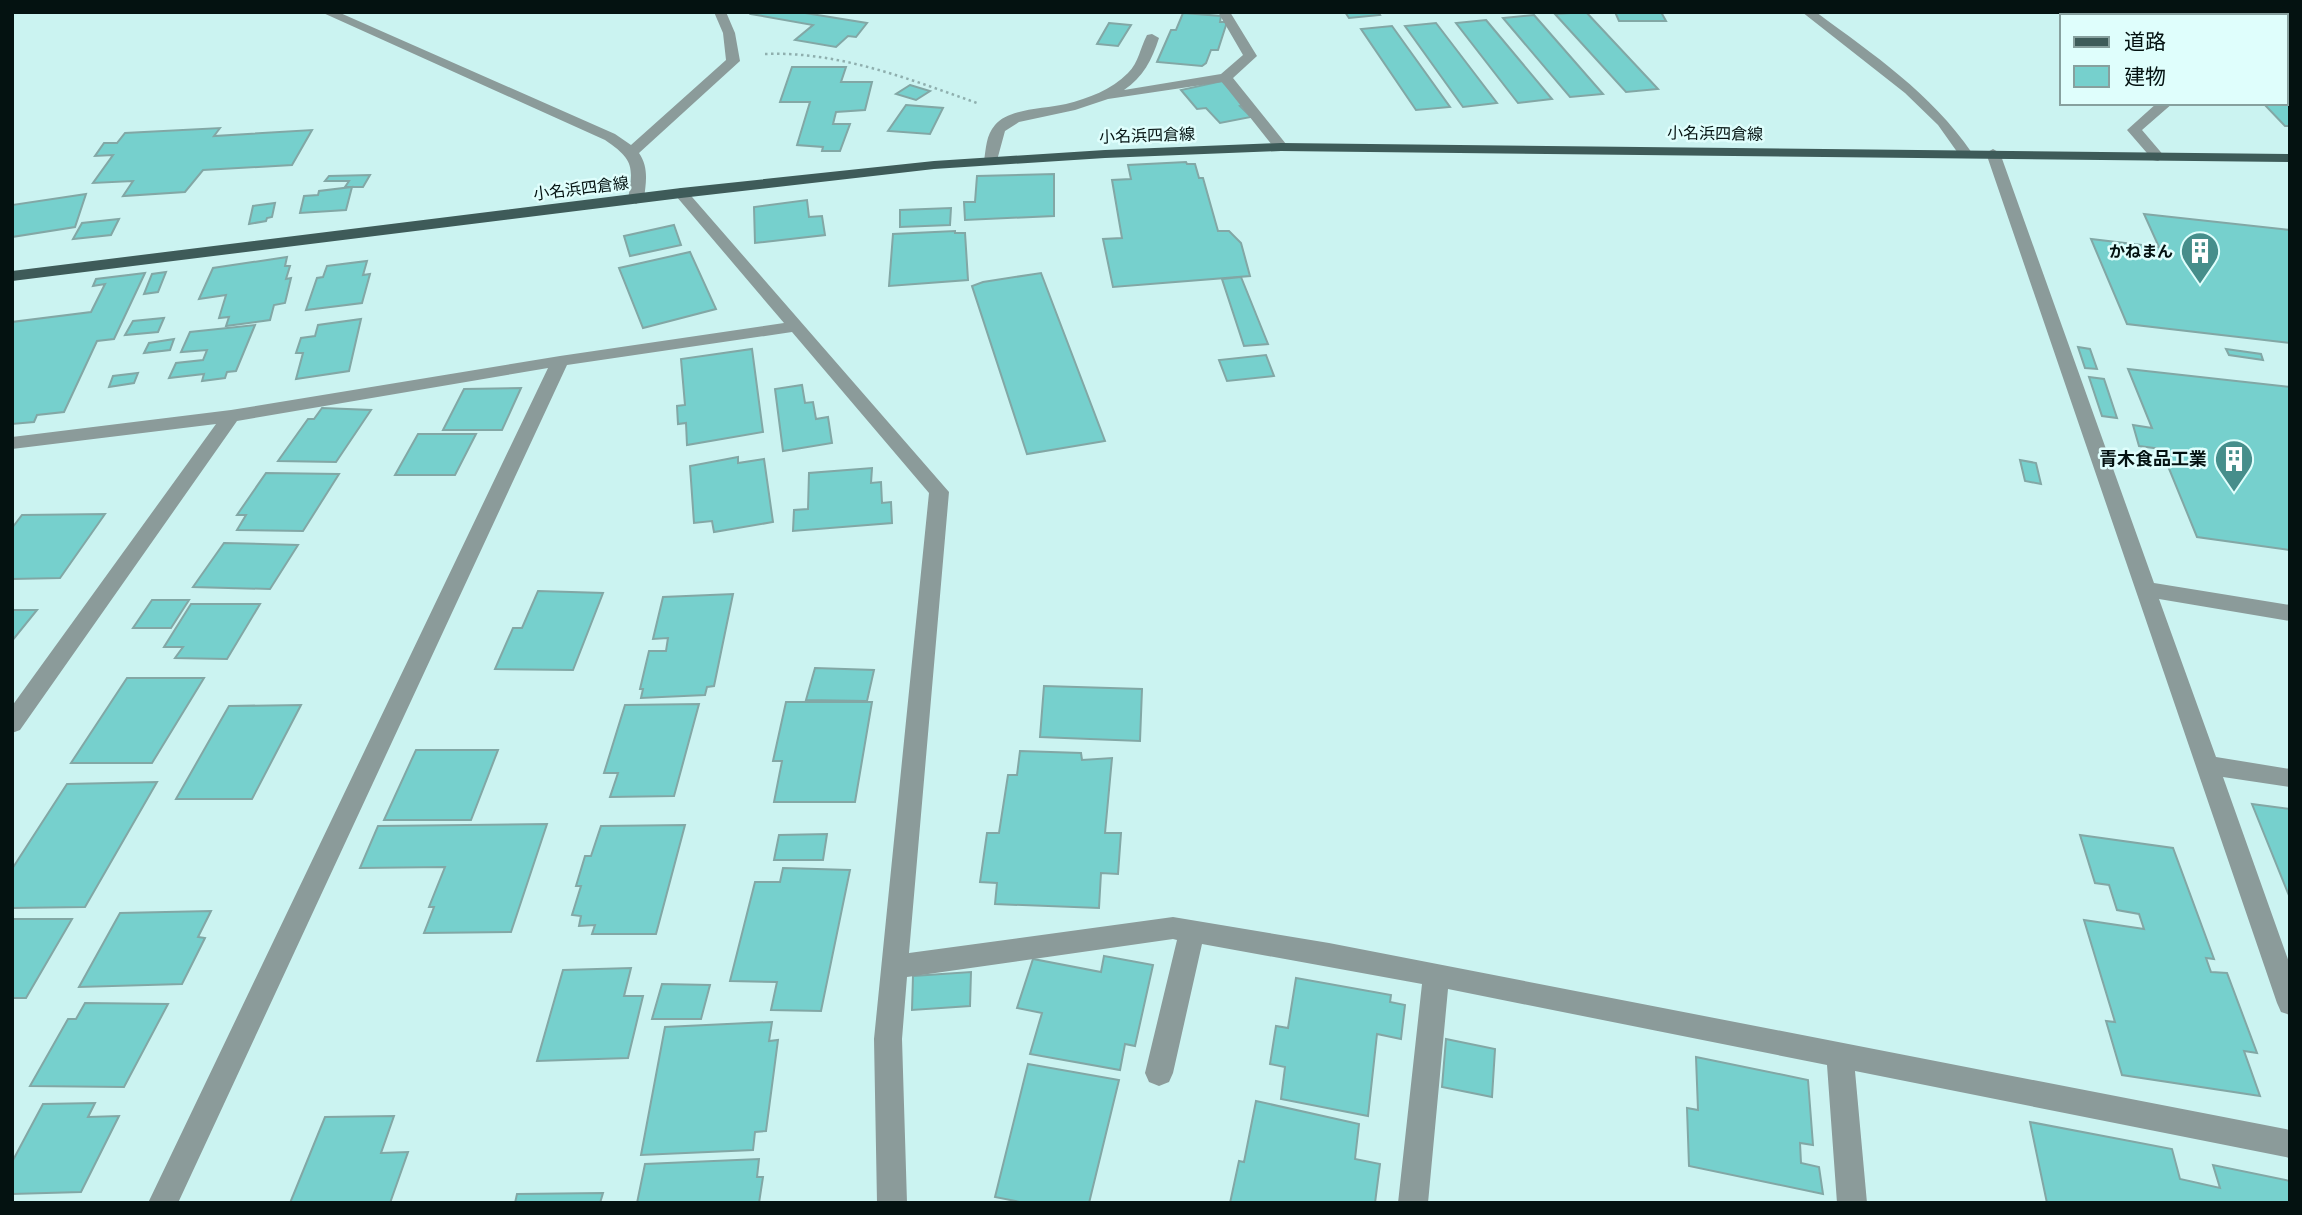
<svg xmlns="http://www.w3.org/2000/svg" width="2302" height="1215" viewBox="0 0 2302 1215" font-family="Merriweather,'Noto Sans JP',serif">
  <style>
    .building { fill: #76d0cd; stroke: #82a7a5; stroke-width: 2 }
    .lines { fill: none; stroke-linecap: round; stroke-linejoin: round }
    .path { stroke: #8fafae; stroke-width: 2.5; stroke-dasharray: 2.5 3.5; stroke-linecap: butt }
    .minor { fill: #8b9b9a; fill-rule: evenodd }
    .major { fill: #3e5b59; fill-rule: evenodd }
    .labels { text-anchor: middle; stroke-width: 5; stroke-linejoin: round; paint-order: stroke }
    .far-street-label { font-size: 16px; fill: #041211; stroke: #dffefc }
    .far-poi-label { font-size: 16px; font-weight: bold; fill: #041211; stroke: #dffefc; text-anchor: end }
    .poi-label { font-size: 18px; font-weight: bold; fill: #041211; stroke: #dffefc; text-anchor: end }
  </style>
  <rect width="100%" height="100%" fill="#cbf3f1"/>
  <!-- building -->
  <g class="building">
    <polygon points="753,12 799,12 867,23 856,37 848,36 836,47 795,40 813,25 751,14"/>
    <polygon points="1345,12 1378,12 1380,15 1349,18"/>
    <polygon points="1586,12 1658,89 1626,92 1555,14"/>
    <polygon points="1615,12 1661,12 1666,21 1619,21"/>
    <polygon points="1183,13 1221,16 1220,22 1227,22 1218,50 1211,50 1206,63 1202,66 1157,62 1171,30 1176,30"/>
    <polygon points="1534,15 1603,94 1570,97 1503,18"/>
    <polygon points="1486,20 1552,99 1518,103 1456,23"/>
    <polygon points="1109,23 1131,25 1118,46 1097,44"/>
    <polygon points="1436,23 1497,103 1463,107 1405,26"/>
    <polygon points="1392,26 1450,107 1416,110 1361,29"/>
    <polygon points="792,67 846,67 841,82 872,82 865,110 836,112 833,124 850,124 840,151 822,151 823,147 797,145 810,102 780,102"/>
    <polygon points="1222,81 1244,105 1240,106 1251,117 1220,123 1206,108 1197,109 1181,90"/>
    <polygon points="910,85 930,91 916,100 896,94"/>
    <polygon points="2286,89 2290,89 2290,126 2285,126 2263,103 2286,103"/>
    <polygon points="906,105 943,108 930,134 888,131"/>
    <polygon points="220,128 214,136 312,130 292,165 203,170 185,192 123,196 133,181 93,183 113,155 95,156 104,143 117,143 125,133"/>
    <polygon points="1186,162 1187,164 1195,164 1199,178 1203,178 1218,231 1229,231 1241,243 1250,276 1113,287 1103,239 1122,238 1112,180 1131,179 1128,165"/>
    <polygon points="1054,174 1054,216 965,220 964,202 975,202 977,176"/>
    <polygon points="370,175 363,187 345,187 349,181 325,181 329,176"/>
    <polygon points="352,187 346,210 300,213 304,196 318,195 319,191"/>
    <polygon points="86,194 75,227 12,237 12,205"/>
    <polygon points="807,200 809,217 822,216 825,235 755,243 754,207"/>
    <polygon points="275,203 272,217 267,218 266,221 249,224 253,206"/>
    <polygon points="951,208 950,225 900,227 900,210"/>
    <polygon points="2144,214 2290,230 2290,343 2127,324 2091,239 2159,247"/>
    <polygon points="119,219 111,235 73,239 82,223"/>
    <polygon points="674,225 681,245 630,256 624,236"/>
    <polygon points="955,231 955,233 965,233 968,280 889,286 893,234"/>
    <polygon points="690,252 716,309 643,328 619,268"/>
    <polygon points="287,257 285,266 290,266 286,279 291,278 285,303 274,305 270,320 226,326 229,317 219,318 226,295 199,299 213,268"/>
    <polygon points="367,261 363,275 370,274 362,303 306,310 317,278 323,277 327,266"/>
    <polygon points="166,272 158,292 144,294 152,274"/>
    <polygon points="145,273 114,339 97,341 64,412 37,415 34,422 12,424 12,322 91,312 105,284 93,286 96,279"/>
    <polygon points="1041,273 1105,441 1027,454 972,286 983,282"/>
    <polygon points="1241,277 1268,344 1244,346 1222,279"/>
    <polygon points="164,318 158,332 125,335 133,321"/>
    <polygon points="361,319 349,371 296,379 303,353 296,353 301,338 315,336 318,325"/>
    <polygon points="255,325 236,371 227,372 225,378 202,381 204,374 169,378 176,363 203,360 207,350 181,352 190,332"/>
    <polygon points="174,339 170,350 144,353 149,343"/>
    <polygon points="2078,347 2090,349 2097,369 2085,368"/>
    <polygon points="752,349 763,432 687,445 686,423 678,424 677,406 685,405 681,359"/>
    <polygon points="2226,349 2261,354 2263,360 2229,355"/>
    <polygon points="1266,355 1274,376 1227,381 1219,360"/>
    <polygon points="2128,369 2290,387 2290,550 2197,537 2161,449 2139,446 2133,425 2152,428"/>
    <polygon points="138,373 134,383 109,387 113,376"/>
    <polygon points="2089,377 2104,379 2117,418 2102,416"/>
    <polygon points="802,385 805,403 813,402 816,419 828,417 832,443 783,451 775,389"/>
    <polygon points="521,388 502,430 443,430 464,389"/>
    <polygon points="322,408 371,410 336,462 278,461 308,419 314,419"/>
    <polygon points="418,434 476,434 455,475 395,475"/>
    <polygon points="738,457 738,463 764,459 773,522 714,532 712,521 694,523 690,466"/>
    <polygon points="2020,460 2036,463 2041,484 2025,481"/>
    <polygon points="872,468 871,483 881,482 882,503 891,502 892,523 793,531 794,510 808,509 809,473"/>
    <polygon points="266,473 339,474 303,531 237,530 246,515 237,515"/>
    <polygon points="105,514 60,578 12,579 12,528 22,515"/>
    <polygon points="224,543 298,545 270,589 193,587"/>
    <polygon points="538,591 603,593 573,670 495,669 513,628 522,628"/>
    <polygon points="733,594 714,686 707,687 705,695 641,698 643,689 640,689 649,651 666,651 668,638 653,639 663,597"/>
    <polygon points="152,600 189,600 171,628 133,628"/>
    <polygon points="191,604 260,604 227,659 175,658 183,647 164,647"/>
    <polygon points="12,610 37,610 12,641"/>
    <polygon points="815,668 874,670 867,701 806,700"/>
    <polygon points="127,678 204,678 152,763 71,763"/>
    <polygon points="1044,686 1142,689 1140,741 1040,737"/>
    <polygon points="786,702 872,702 855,802 774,802 782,761 773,761"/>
    <polygon points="699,704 674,796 610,797 618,773 604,773 625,705"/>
    <polygon points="301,705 252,799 176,799 229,706"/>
    <polygon points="416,750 498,750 471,820 384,820"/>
    <polygon points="1020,751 1081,753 1082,760 1112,758 1105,833 1121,833 1118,874 1101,873 1099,908 995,904 997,883 980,882 987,833 999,833 1008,775 1017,775"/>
    <polygon points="157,782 85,907 12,908 12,869 67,784"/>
    <polygon points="2252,804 2290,809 2290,898"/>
    <polygon points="547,824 511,932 424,933 434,907 429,907 445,867 360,868 378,826"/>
    <polygon points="685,825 656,934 592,934 595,925 579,926 581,916 572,915 581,886 576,886 585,856 591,856 601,826"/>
    <polygon points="827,834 823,860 774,860 779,835"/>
    <polygon points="2080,835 2173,848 2214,959 2206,958 2211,972 2227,973 2257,1053 2244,1051 2260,1096 2122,1075 2106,1021 2115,1022 2084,920 2144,929 2139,914 2117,910 2109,885 2095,883"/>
    <polygon points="783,868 850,870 821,1011 771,1010 777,982 730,981 755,882 780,882"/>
    <polygon points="211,911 198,937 205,938 182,984 79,987 120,913"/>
    <polygon points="12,919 72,919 26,998 12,998"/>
    <polygon points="1104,956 1153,965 1135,1046 1125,1044 1120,1070 1030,1054 1042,1013 1017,1008 1033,959 1101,972"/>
    <polygon points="631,968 624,996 643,996 628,1058 537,1061 563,970"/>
    <polygon points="971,972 970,1006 912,1010 913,976"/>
    <polygon points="1296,978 1391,995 1390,1002 1405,1005 1401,1039 1377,1034 1368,1116 1281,1099 1285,1067 1270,1064 1276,1026 1288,1028"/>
    <polygon points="662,984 710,985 701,1019 652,1019"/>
    <polygon points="85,1003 168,1004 124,1087 30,1086 68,1019 76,1019"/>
    <polygon points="772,1022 769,1041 778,1040 766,1131 755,1132 753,1150 641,1155 665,1027"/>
    <polygon points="1446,1039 1495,1049 1492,1097 1442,1087"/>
    <polygon points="1696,1057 1808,1080 1813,1145 1800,1143 1801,1163 1819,1167 1823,1194 1689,1166 1687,1108 1698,1110"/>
    <polygon points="1028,1064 1119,1080 1089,1203 1025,1203 995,1197"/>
    <polygon points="1256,1101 1359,1124 1355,1159 1380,1164 1375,1203 1230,1203 1239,1161 1244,1162"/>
    <polygon points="95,1103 88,1117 119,1116 81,1192 12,1194 12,1162 43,1104"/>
    <polygon points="394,1116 381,1153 408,1152 390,1203 290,1203 325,1117"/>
    <polygon points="2030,1122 2172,1149 2180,1179 2220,1188 2213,1165 2290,1181 2290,1203 2047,1203"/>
    <polygon points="759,1159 757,1177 763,1177 759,1203 637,1203 645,1164"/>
    <polygon points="603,1193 600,1203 515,1203 517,1194"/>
  </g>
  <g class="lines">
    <!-- path -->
    <g class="path">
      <polyline points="2261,12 2263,16"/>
      <polyline points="2286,42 2290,46"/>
      <path d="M765 54C838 51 909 79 977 103"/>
    </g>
    <!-- minor -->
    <g class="minor">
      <path d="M321 12H338L615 134 631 145 726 60 723 33 714 12H726L735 33 740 61 639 153C649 168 646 182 644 199L636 204 628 199C634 166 633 159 605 140Z"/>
      <path d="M1218 12H1230L1257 56 1233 78 1286 144 1288 147 1286 150H1276L1222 82 1108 99 1075 110 1019 122 1005 131 996 164H986L984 161C986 149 986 135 995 125 1009 108 1045 109 1066 104 1089 98 1111 90 1128 73 1139 62 1140 48 1147 35L1152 34 1159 38C1152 60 1143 77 1124 90L1221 74 1243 55Z"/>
      <path d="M1802 12H1816C1875 56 1930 92 1972 153L1970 156H1960L1938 125 1905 93Z"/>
      <polygon points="2194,12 2207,12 2209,16 2196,16"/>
      <polygon points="2157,103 2173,103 2142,130 2165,157 2158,161 2153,160 2127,130"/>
      <polygon points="1993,149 2000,153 2154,583 2290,605 2290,621 2159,599 2216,757 2290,769 2290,787 2223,777 2290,965 2290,1015 2281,1012 2277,1003 1986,153"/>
      <polygon points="681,188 686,190 949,492 909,953 1173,917 1329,943 2290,1130 2290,1158 1855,1071 1867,1203 1837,1203 1827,1065 1448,989 1428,1203 1398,1203 1422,984 1202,944 1173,1073 1169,1082 1159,1086 1149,1082 1145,1073 1177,940 1173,939 907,977 902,1039 907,1203 877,1203 874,1039 929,493 792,332 567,365 178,1203 148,1203 548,368 237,421 20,730 12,733 12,706 216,424 12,449 12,437 231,410 560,356 784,323 676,196 673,193 676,190"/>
    </g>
    <!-- major -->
    <polygon class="major" points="1281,143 2290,154 2290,162 1281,151 1105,158 934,169 681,198 12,281 12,271 681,188 934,161 1105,150"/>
  </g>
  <!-- icons -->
  <defs>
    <g id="building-pin" transform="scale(2.0125)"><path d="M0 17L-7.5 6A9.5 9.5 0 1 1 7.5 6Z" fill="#468e8b" stroke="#dffefc"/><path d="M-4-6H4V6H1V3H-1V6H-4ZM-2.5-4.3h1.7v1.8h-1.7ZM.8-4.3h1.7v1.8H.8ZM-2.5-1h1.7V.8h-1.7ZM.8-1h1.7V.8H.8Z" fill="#fff"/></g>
  </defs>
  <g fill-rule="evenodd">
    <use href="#building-pin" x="2200" y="251"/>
    <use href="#building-pin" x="2234" y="459"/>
  </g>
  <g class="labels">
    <!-- far-street labels -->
    <g class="far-street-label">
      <text transform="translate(1715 133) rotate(1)" y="6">小名浜四倉線</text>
      <text transform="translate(1147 135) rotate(-2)" y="6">小名浜四倉線</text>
      <text transform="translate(581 188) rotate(-7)" y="6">小名浜四倉線</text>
    </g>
    <!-- far-poi labels -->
    <g class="far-poi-label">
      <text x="2173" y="257">かねまん</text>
    </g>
    <!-- poi labels -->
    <g class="poi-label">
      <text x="2207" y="465">青木食品工業</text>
    </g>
  </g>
  <!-- border -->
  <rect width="2302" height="1215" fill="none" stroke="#041211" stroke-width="28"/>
  <!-- legend -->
  <rect x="2060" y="14" width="228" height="91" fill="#dffefc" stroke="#87a09e" stroke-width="2"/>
  <rect x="2074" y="37" width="35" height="10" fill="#3e5b59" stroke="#87a09e" stroke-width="2"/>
  <text x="2124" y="49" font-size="21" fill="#041211">道路</text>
  <rect x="2074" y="66" width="35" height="21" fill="#76d0cd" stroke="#87a09e" stroke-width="2"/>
  <text x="2124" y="84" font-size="21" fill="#041211">建物</text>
</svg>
